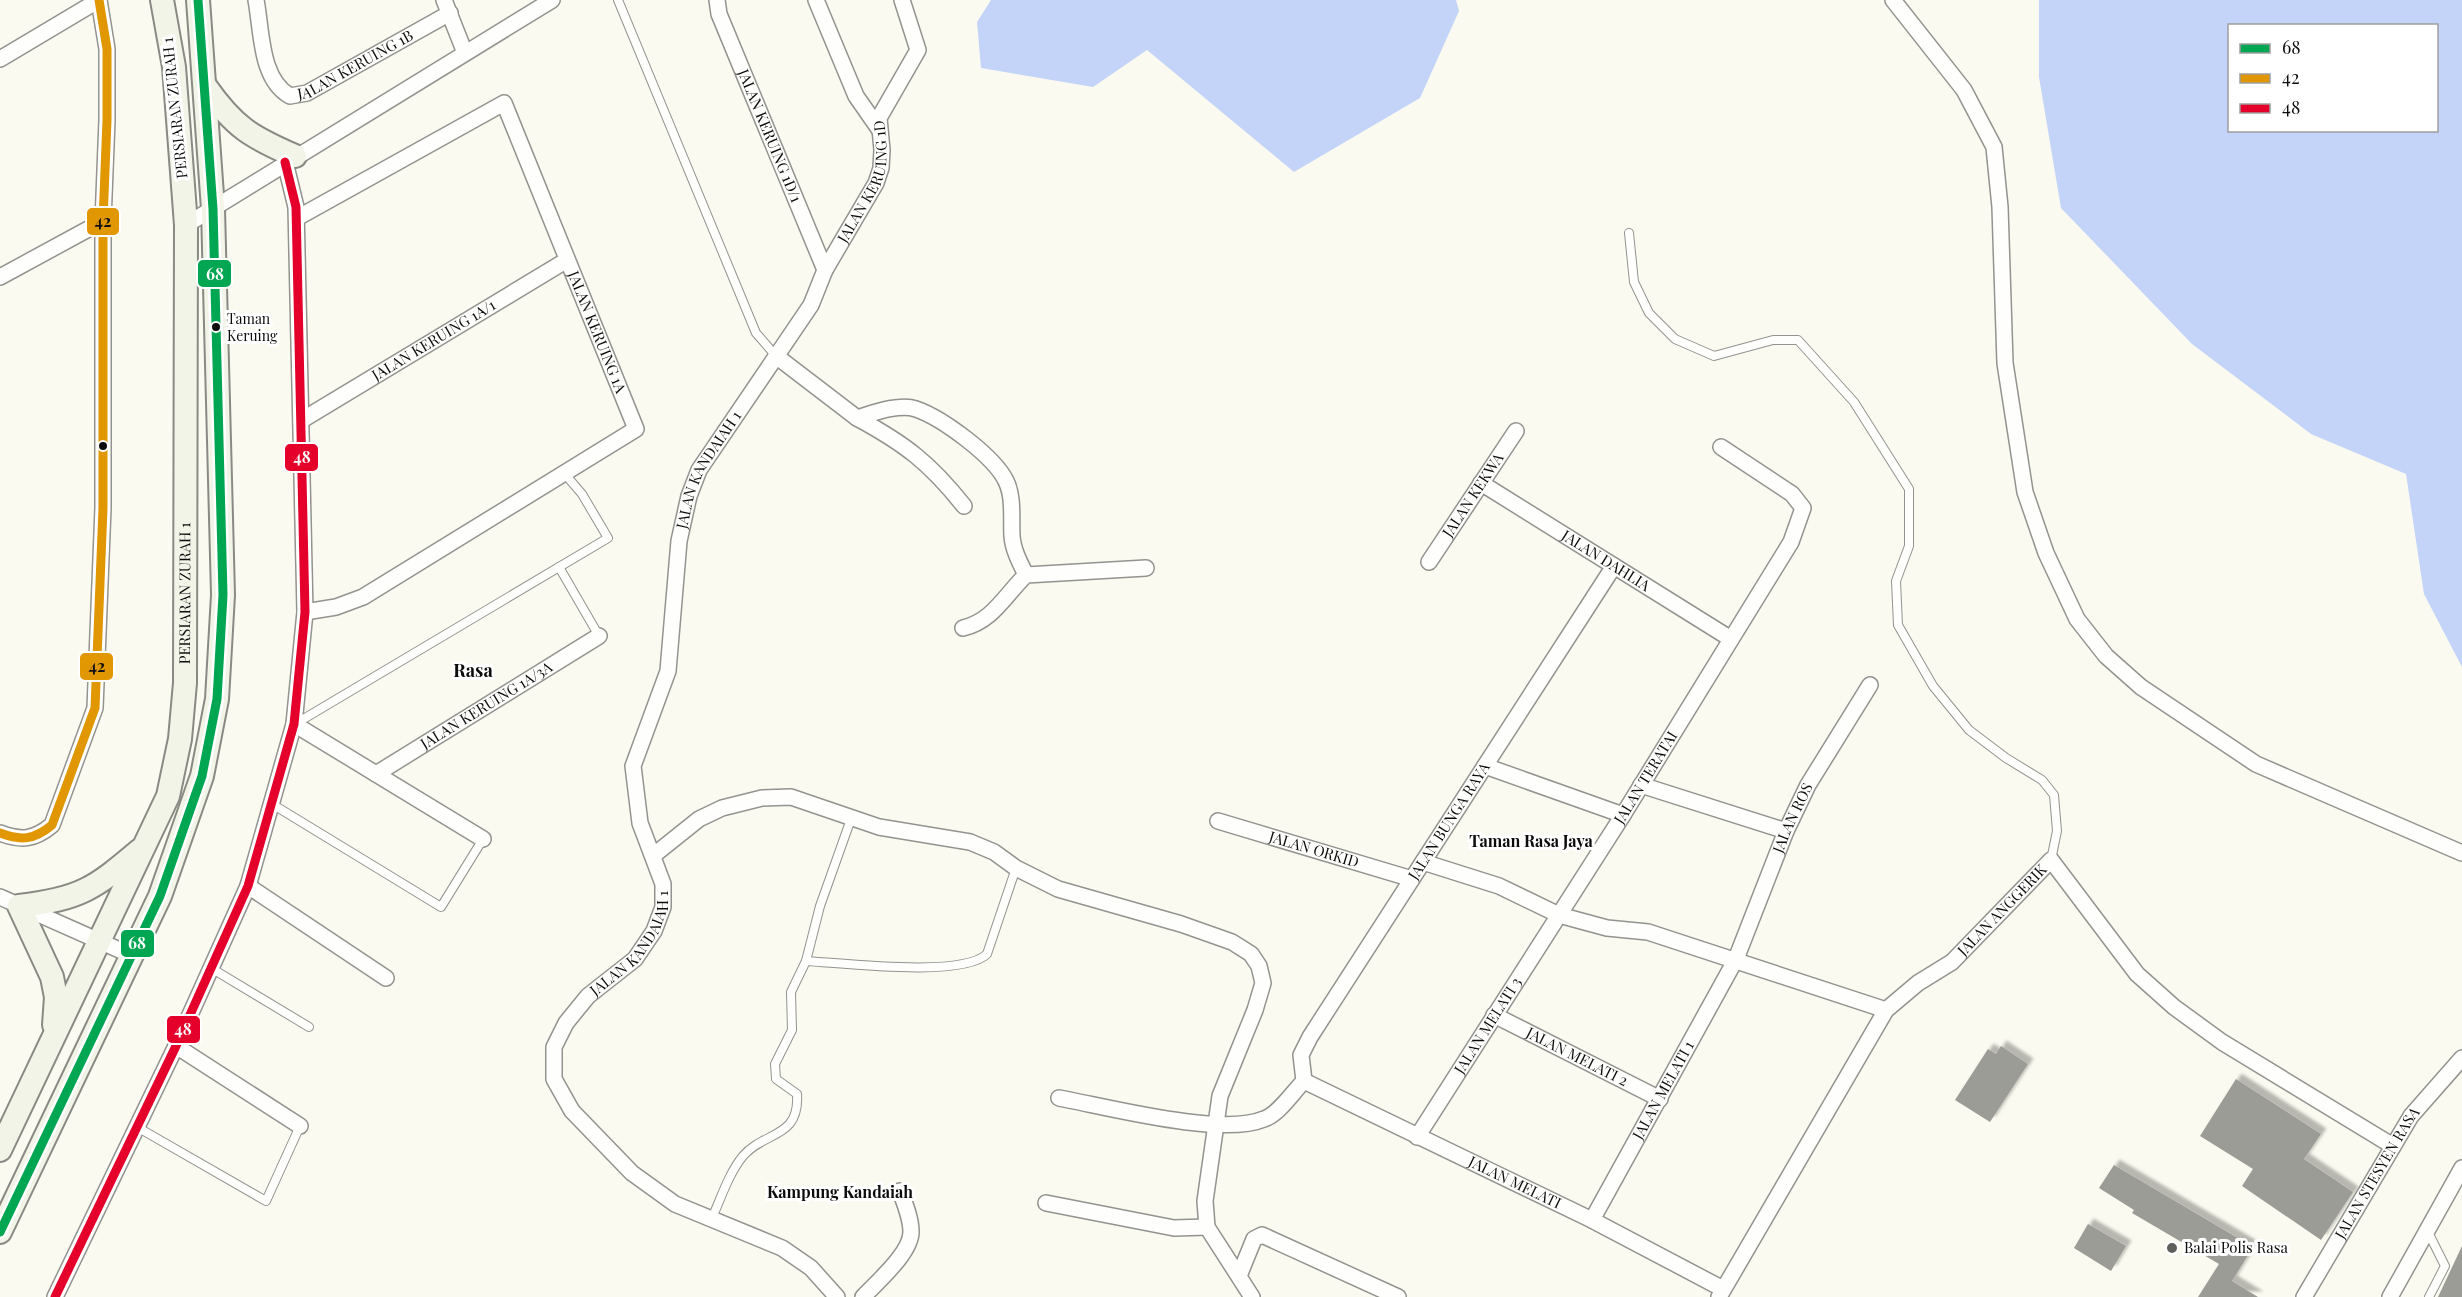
<svg xmlns="http://www.w3.org/2000/svg" width="2462" height="1297" viewBox="0 0 2462 1297" font-family="'Playfair Display',serif">
  <style>
    .water { fill: #c3d4f8; fill-rule: evenodd }
    .building { fill: #9c9c96; filter: url(#shadow) }
    .lines { fill: none; stroke-linecap: round; stroke-linejoin: round }
    .lane-casing { stroke: #93938f; stroke-width: 10 }
    .street-casing { stroke: #93938f; stroke-width: 18 }
    .secondary-casing { stroke: #8a8a85; stroke-width: 26 }
    .lane { stroke: #fefefd; stroke-width: 8 }
    .street { stroke: #fefefd; stroke-width: 15 }
    .secondary { stroke: #f2f4e8; stroke-width: 22 }
    .bus-1-casing { stroke: #fff; stroke-width: 14 }
    .bus-2-casing { stroke: #fff; stroke-width: 14 }
    .bus-3-casing { stroke: #fff; stroke-width: 14 }
    .bus-1 { stroke: #00a651; stroke-width: 9 }
    .bus-2 { stroke: #e09701; stroke-width: 9 }
    .bus-3 { stroke: #e4002b; stroke-width: 9 }
    .bus-dot { fill: #0c0c0c; stroke: #fff; stroke-width: 2 }
    .poi-dot { fill: #5f5f5c; stroke: #fff; stroke-width: 2 }
    .labels { text-anchor: middle; stroke-width: 6; stroke-linejoin: round; paint-order: stroke }
    .bus-label { font-size: 14px; fill: #0c0c0c; stroke: #fff; text-anchor: start }
    .street-label { font-size: 15px; fill: #0c0c0c; stroke: #fff }
    .poi-label { font-size: 15px; fill: #0c0c0c; stroke: #fff; text-anchor: start }
    .neighbourhood-label { font-size: 16px; font-weight: bold; fill: #0c0c0c; stroke: #fff }
    .quarter-label { font-size: 18px; font-weight: bold; fill: #0c0c0c; stroke: #fff }
    .line-badge { stroke: #fff; stroke-width: 2 }
    .badge-label { font-size: 16px; text-anchor: middle; font-weight: bold; fill: #fff }
    .pale-badge-label { font-size: 16px; text-anchor: middle; font-weight: bold; fill: #111 }
  </style>
  <defs>
    <filter id="shadow"><feDropShadow dx="5.5" dy="-5.5" stdDeviation="1.5" flood-color="#0004"/></filter>
  </defs>
  <rect width="100%" height="100%" fill="#fafaf0"/>
  <!-- water -->
  <g class="water">
    <polygon points="991,0 1456,0 1459,11 1420,98 1294,172 1147,50 1093,87 981,68 977,22"/>
    <path d="M2039 0H2462V667L2424 594 2406 474 2311 434 2192 344 2061 208 2039 77ZM2230 26H2436V130H2230Z"/>
  </g>
  <!-- building -->
  <g class="building">
    <polygon points="2001,1046 2028,1064 1990,1122 1955,1100 1988,1049 1996,1054"/>
    <polygon points="2236,1079 2321,1134 2304,1159 2353,1192 2321,1240 2242,1186 2253,1169 2200,1136"/>
    <polygon points="2114,1165 2253,1247 2232,1281 2258,1297 2198,1297 2219,1264 2132,1213 2134,1210 2099,1188"/>
    <polygon points="2088,1224 2126,1246 2111,1271 2074,1248"/>
    <polygon points="2462,1246 2462,1297 2438,1297"/>
  </g>
  <g class="lines">
    <!-- lane casing -->
    <g class="lane-casing">
      <g id="lane">
        <polyline points="618,0 756,333 776,356"/>
        <polyline points="1629,233 1634,282 1649,313 1675,339 1714,356 1773,340 1798,340 1854,402 1909,489 1909,546 1896,581 1898,625 1933,686 1969,730 2006,758 2042,780 2054,795 2057,831 2051,860"/>
        <polyline points="559,567 599,636"/>
        <polyline points="295,724 608,538 582,494 564,473"/>
        <polyline points="272,804 441,907 483,839"/>
        <path d="M806 961C843 963 962 978 987 954L1016 868"/>
        <polyline points="211,968 309,1027"/>
        <polyline points="137,1127 266,1201 300,1126"/>
        <path d="M712 1218C721 1198 729 1173 743 1156 764 1131 800 1139 797 1094L776 1079 775 1064 792 1030 791 992 806 961 820 906 851 819"/>
        <polyline points="2428,1232 2445,1266 2429,1297"/>
      </g>
    </g>
    <!-- street casing -->
    <g class="street-casing">
      <g id="street">
        <path id="s1" d="M256 0C262 32 260 79 290 96L307 93 450 13"/>
        <polyline points="444,0 465,53"/>
        <path id="s2" d="M717 0 719 14 825 270"/>
        <polyline points="816,0 856,96 879,129"/>
        <polyline points="1893,0 1964,90 1994,147 2000,207 2005,363 2025,492 2046,553 2077,619 2106,656 2141,687 2256,764 2462,853"/>
        <polyline points="0,59 99,0"/>
        <path id="s3" d="M297 218 504 103 636 429 363 597 336 607 305 612"/>
        <polyline points="186,225 552,0"/>
        <polyline points="0,277 103,221"/>
        <path d="M776 356 857 418C873 413 900 403 916 409 942 418 994 456 1006 481 1014 497 1011 519 1012 536 1013 550 1020 563 1026 575"/>
        <path d="M857 418C905 444 930 463 964 506"/>
        <path id="s4" d="M302 420 567 260"/>
        <path id="s5" d="M1481 483 1731 639"/>
        <path id="s6" d="M1429 562 1516 431"/>
        <path d="M963 628C993 621 1005 595 1026 575L1146 568"/>
        <polyline points="294,724 483,839"/>
        <polyline points="1485,766 1623,815"/>
        <path id="s7" d="M376 774 599 636"/>
        <polyline points="1641,785 1786,831"/>
        <path id="s8" d="M1218 821 1412 879"/>
        <path d="M0 833C21 841 34 840 52 825L95 708 103 508V221L107 120V49L99 0"/>
        <polyline points="654,855 699,819 722,808 762,798 791,797 879,827 970,842 994,852 1016,868 1058,889 1181,924 1232,942 1251,954 1259,966 1263,983 1255,1010 1220,1096 1205,1201 1207,1227 1252,1297"/>
        <polyline points="1423,862 1499,886 1559,915 1607,928 1648,932 1886,1010"/>
        <polyline points="248,886 386,978"/>
        <polyline points="0,897 133,956"/>
        <path id="s9" d="M1494 1015 1660 1099"/>
        <polyline points="176,1046 300,1126"/>
        <path id="s10" d="M1304 1081 1301 1055 1310 1037 1614 566"/>
        <path id="s11" d="M1304 1081 1592 1220 1723 1289"/>
        <path d="M1059 1098C1108 1107 1221 1137 1264 1119 1279 1114 1293 1092 1304 1081"/>
        <path id="s12" d="M1417 1137 1623 815 1791 542 1803 508 1792 494 1721 447"/>
        <polyline points="1046,1203 1174,1228 1207,1227"/>
        <path id="s13" d="M1592 1220 1736 959 1786 831 1808 785 1870 685"/>
        <polyline points="1239,1276 1254,1239 1262,1235 1398,1297"/>
        <polyline points="55,1297 176,1046 248,886 294,724 305,612 296,207 285,162"/>
        <path id="s14" d="M837 1297 811 1268 782 1248 675 1204 632 1173 572 1111 554 1079V1047L566 1023 588 996 635 959 654 931 663 907V884L640 823 633 766 668 671 679 541 689 496 699 470 811 305 825 270 876 183 881 168 882 150 879 118 918 50 902 0"/>
        <path d="M863 1297C877 1282 911 1253 911 1232 911 1218 905 1204 900 1191"/>
        <path id="s15" d="M1719 1297 1886 1010 1918 983 1952 962 2051 860 2137 974 2174 1007 2222 1042 2393 1146"/>
        <path id="s16" d="M2304 1297 2411 1116 2462 1058"/>
        <polyline points="2390,1297 2462,1168"/>
      </g>
    </g>
    <!-- secondary casing -->
    <g class="secondary-casing">
      <g id="secondary">
        <path d="M206 87C234 127 251 137 295 156"/>
        <path d="M54 1025 56 997 52 977 19 906C80 899 94 889 140 850"/>
        <path id="s17" d="M0 1150 168 796 180 739 185 683 186 225 174 67 162 0"/>
        <polyline points="0,1232 160,896 202,776 217,699 223,595 213,209 198,0"/>
      </g>
    </g>
    <!-- lane -->
    <use href="#lane" class="lane"/>
    <!-- street -->
    <use href="#street" class="street"/>
    <!-- secondary -->
    <use href="#secondary" class="secondary"/>
    <!-- bus-1 casing -->
    <g class="bus-1-casing">
      <polyline id="bus-1" points="0,1232 160,896 202,776 217,699 223,595 213,209 198,0"/>
    </g>
    <!-- bus-2 casing -->
    <g class="bus-2-casing">
      <path id="bus-2" d="M0 833C21 841 34 840 52 825L95 708 103 508V221L107 120V49L99 0"/>
    </g>
    <!-- bus-3 casing -->
    <g class="bus-3-casing">
      <polyline id="bus-3" points="55,1297 176,1046 248,886 294,724 305,612 296,207 285,162"/>
    </g>
    <!-- bus-1 -->
    <use href="#bus-1" class="bus-1"/>
    <!-- bus-2 -->
    <use href="#bus-2" class="bus-2"/>
    <!-- bus-3 -->
    <use href="#bus-3" class="bus-3"/>
  </g>
  <!-- markers -->
  <g class="bus-dot">
    <circle cx="216" cy="327" r="5"/>
    <circle cx="103" cy="446" r="5"/>
  </g>
  <circle class="poi-dot" cx="2172" cy="1248" r="6"/>
  <g class="labels">
    <!-- bus labels -->
    <g class="bus-label">
      <text x="227" y="324">Taman<tspan x="227" dy="17">Keruing</tspan></text>
    </g>
    <!-- street labels -->
    <g class="street-label">
      <text dy="5" stroke="none"><textPath href="#s1" startOffset="178">JALAN KERUING 1B</textPath></text>
      <text transform="translate(175 108) rotate(-96)" y="5">PERSIARAN ZURAH 1</text>
      <text dy="5" stroke="none"><textPath href="#s2" startOffset="146">JALAN KERUING 1D/1</textPath></text>
      <text dy="5" stroke="none"><textPath href="#s14" startOffset="1366">JALAN KERUING 1D</textPath></text>
      <text dy="5" stroke="none"><textPath href="#s3" startOffset="484">JALAN KERUING 1A</textPath></text>
      <text dy="5" stroke="none"><textPath href="#s4" startOffset="154">JALAN KERUING 1A/1</textPath></text>
      <text dy="5" stroke="none"><textPath href="#s14" startOffset="1034">JALAN KANDAIAH 1</textPath></text>
      <text dy="5" stroke="none"><textPath href="#s6" startOffset="80">JALAN KEKWA</textPath></text>
      <text dy="5" stroke="none"><textPath href="#s5" startOffset="147">JALAN DAHLIA</textPath></text>
      <text dy="5" stroke="none"><textPath href="#s17" startOffset="596">PERSIARAN ZURAH 1</textPath></text>
      <text dy="5" stroke="none"><textPath href="#s7" startOffset="130">JALAN KERUING 1A/3A</textPath></text>
      <text dy="5" stroke="none"><textPath href="#s12" startOffset="426">JALAN TERATAI</textPath></text>
      <text dy="5" stroke="none"><textPath href="#s13" startOffset="450">JALAN ROS</textPath></text>
      <text dy="5" stroke="none"><textPath href="#s10" startOffset="303">JALAN BUNGA RAYA</textPath></text>
      <text dy="5" stroke="none"><textPath href="#s8" startOffset="100">JALAN ORKID</textPath></text>
      <text dy="5" stroke="none"><textPath href="#s15" startOffset="486">JALAN ANGGERIK</textPath></text>
      <text dy="5" stroke="none"><textPath href="#s14" startOffset="530">JALAN KANDAIAH 1</textPath></text>
      <text dy="5" stroke="none"><textPath href="#s12" startOffset="132">JALAN MELATI 3</textPath></text>
      <text dy="5" stroke="none"><textPath href="#s9" startOffset="93">JALAN MELATI 2</textPath></text>
      <text dy="5" stroke="none"><textPath href="#s13" startOffset="148">JALAN MELATI 1</textPath></text>
      <text dy="5" stroke="none"><textPath href="#s16" startOffset="144">JALAN STESYEN RASA</textPath></text>
      <text dy="5" stroke="none"><textPath href="#s11" startOffset="234">JALAN MELATI</textPath></text>
    </g>
    <!-- poi labels -->
    <g class="poi-label">
      <text x="2184" y="1253">Balai Polis Rasa</text>
    </g>
    <!-- neighbourhood labels -->
    <g class="neighbourhood-label">
      <text x="1531" y="847">Taman Rasa Jaya</text>
      <text x="840" y="1198">Kampung Kandaiah</text>
    </g>
    <!-- quarter labels -->
    <g class="quarter-label">
      <text x="473" y="677">Rasa</text>
    </g>
  </g>
  <g class="line-badge">
    <rect x="86" y="207" width="34" height="29" rx="6" fill="#e09701"/>
    <rect x="197" y="259" width="35" height="29" rx="6" fill="#00a651"/>
    <rect x="284" y="443" width="35" height="29" rx="6" fill="#e4002b"/>
    <rect x="79" y="652" width="35" height="29" rx="6" fill="#e09701"/>
    <rect x="120" y="929" width="35" height="29" rx="6" fill="#00a651"/>
    <rect x="166" y="1015" width="35" height="29" rx="6" fill="#e4002b"/>
  </g>
  <g class="badge-label">
    <text x="215" y="280">68</text>
    <text x="302" y="463">48</text>
    <text x="137" y="949">68</text>
    <text x="183" y="1035">48</text>
  </g>
  <g class="pale-badge-label">
    <text x="103" y="227">42</text>
    <text x="97" y="672">42</text>
  </g>
  <!-- legend -->
  <rect x="2228" y="24" width="210" height="108" fill="#ffffff" stroke="#9e9e9e" stroke-width="1.5"/>
  <rect x="2240" y="44" width="30" height="9" fill="#00a651" stroke="#9e9e9e" stroke-width="1.5"/>
  <text x="2282" y="54" font-size="18" fill="#0c0c0c">68</text>
  <rect x="2240" y="74" width="30" height="9" fill="#e09701" stroke="#9e9e9e" stroke-width="1.5"/>
  <text x="2282" y="84" font-size="18" fill="#0c0c0c">42</text>
  <rect x="2240" y="104" width="30" height="9" fill="#e4002b" stroke="#9e9e9e" stroke-width="1.5"/>
  <text x="2282" y="114" font-size="18" fill="#0c0c0c">48</text>
</svg>
